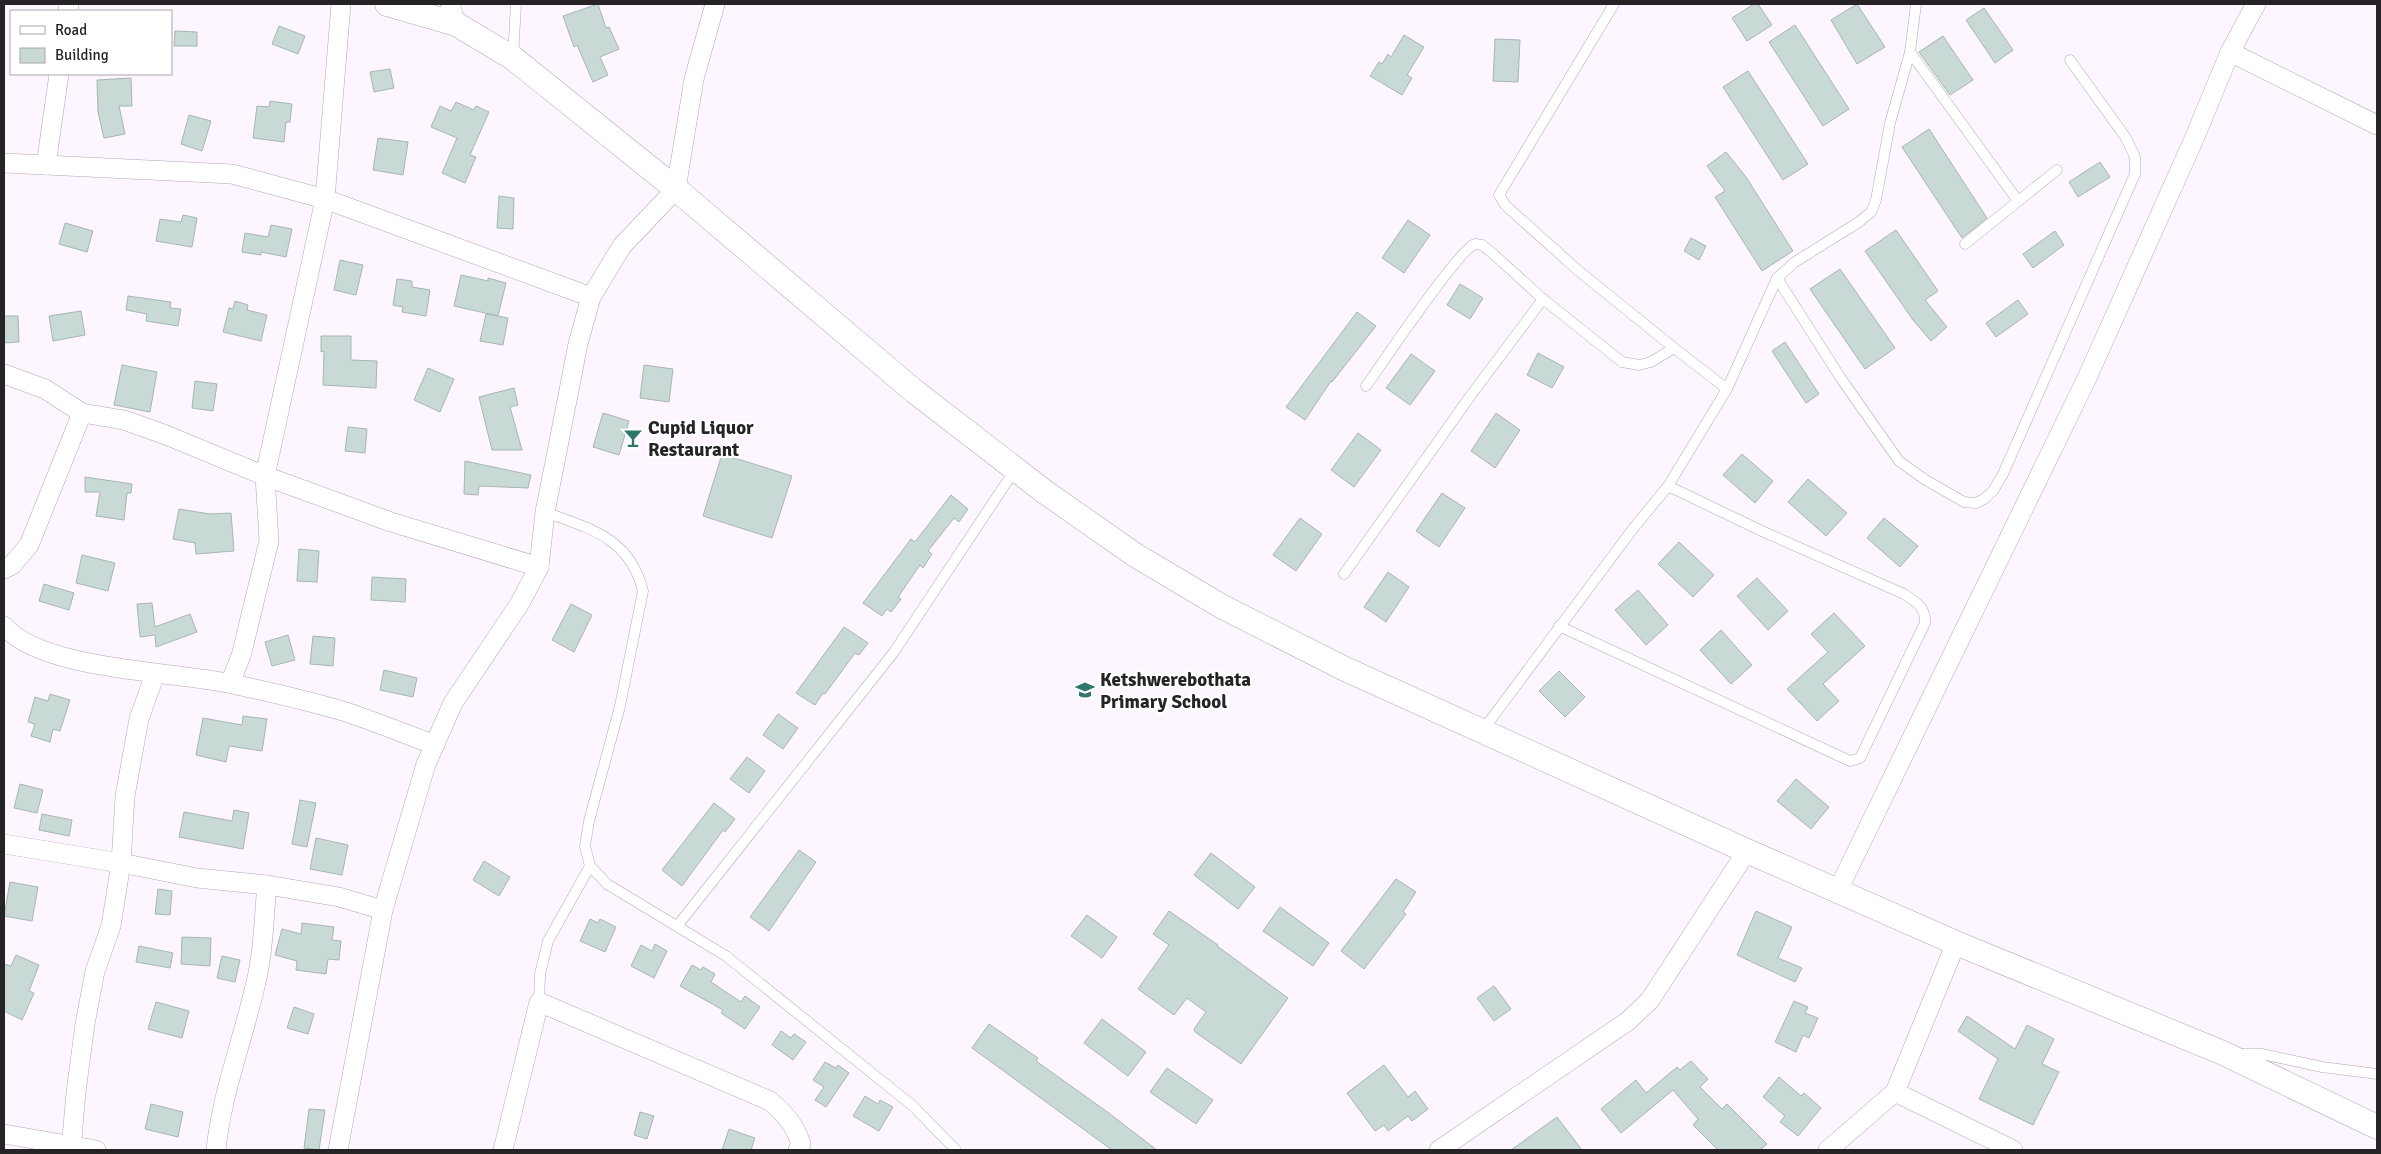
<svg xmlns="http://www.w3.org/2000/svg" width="2381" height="1154" viewBox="0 0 2381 1154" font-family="Signika,sans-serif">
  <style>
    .building { fill: #c9dad6; stroke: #a6b6b3 }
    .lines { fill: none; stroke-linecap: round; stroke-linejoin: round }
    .service-casing { stroke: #b1a8b4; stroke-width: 11 }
    .minor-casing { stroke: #b1a8b4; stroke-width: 20 }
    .tertiary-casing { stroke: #b1a8b4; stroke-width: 25 }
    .service { stroke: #fff; stroke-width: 10 }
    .minor { stroke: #fff; stroke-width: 19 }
    .tertiary { stroke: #fff; stroke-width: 24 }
    .labels { text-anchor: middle; stroke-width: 4.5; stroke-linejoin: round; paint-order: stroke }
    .poi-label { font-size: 19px; font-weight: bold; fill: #262327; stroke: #fff; text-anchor: start }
  </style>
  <rect width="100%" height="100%" fill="#fdf5ff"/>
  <!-- building -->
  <g class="building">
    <polygon points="598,4 606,28 609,27 619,49 600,57 608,75 593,82 577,45 574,47 563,16"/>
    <polygon points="1754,4 1758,4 1772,25 1747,41 1732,18"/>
    <polygon points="1857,4 1885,47 1857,64 1831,20"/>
    <polygon points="1984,8 2013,50 1995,63 1966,20"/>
    <polygon points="1795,25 1849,109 1823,126 1769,42"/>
    <polygon points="279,26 305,36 298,54 272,44"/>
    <polygon points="175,31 197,32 197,46 174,46"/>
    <polygon points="1404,35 1424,47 1407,75 1412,78 1402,95 1370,76 1379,62 1382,64 1388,54 1391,57"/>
    <polygon points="1943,36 1973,80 1950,95 1919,52"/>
    <polygon points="1495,39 1520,40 1518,82 1493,81"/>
    <polygon points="390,69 394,88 374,92 370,72"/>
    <polygon points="1748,71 1808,164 1783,180 1723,87"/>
    <polygon points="131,78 132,106 119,106 125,134 104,138 98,112 97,80"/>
    <polygon points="270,101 292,104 290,122 286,122 284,142 253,138 257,106 269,107"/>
    <polygon points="456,102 474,110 476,106 489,112 470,155 476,157 465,183 442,173 457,138 431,127 440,106 451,111"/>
    <polygon points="189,115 211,121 202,151 181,144"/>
    <polygon points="1929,129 1987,218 1962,238 1902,147"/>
    <polygon points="378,138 408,142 403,175 373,170"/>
    <polygon points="1726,152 1746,177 1793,251 1762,271 1715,197 1725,191 1707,166"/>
    <polygon points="2100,162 2110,177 2078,197 2069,182"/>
    <polygon points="499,196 514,198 513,229 497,228"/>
    <polygon points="183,215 197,218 192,247 156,241 160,219 181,222"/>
    <polygon points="1408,220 1430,235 1404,273 1382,258"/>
    <polygon points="65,223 93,231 87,252 59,244"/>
    <polygon points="271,225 292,229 286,257 261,252 261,255 242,252 245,233 268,237"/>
    <polygon points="1896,230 1938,291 1925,300 1947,327 1931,341 1913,320 1865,251"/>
    <polygon points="2055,231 2064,245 2033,268 2023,254"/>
    <polygon points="1691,238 1706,246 1699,260 1684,251"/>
    <polygon points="340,260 363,265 356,295 334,290"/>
    <polygon points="1840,269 1895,348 1865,369 1810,289"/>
    <polygon points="461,275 488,281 488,278 506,283 498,316 454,306"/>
    <polygon points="397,279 412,281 412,287 430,290 426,316 402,312 403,307 393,305"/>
    <polygon points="1460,284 1483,298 1470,319 1447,305"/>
    <polygon points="128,296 171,302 170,308 181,309 178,326 146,321 147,314 126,310"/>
    <polygon points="2018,300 2028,314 1996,337 1986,323"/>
    <polygon points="235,301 248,305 247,310 267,315 261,341 223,332 229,308 233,309"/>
    <polygon points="81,311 85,335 53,341 49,316"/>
    <polygon points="1357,312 1376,326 1332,382 1331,381 1305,420 1286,407"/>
    <polygon points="486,314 508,318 503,345 480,341"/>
    <polygon points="4,316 18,316 19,342 4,343"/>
    <polygon points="321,336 351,336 351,360 377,361 376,388 323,385 324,351 321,352"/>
    <polygon points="1785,342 1819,394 1806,403 1772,351"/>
    <polygon points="1538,353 1564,367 1552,388 1527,375"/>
    <polygon points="1411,354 1435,371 1410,405 1386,388"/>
    <polygon points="122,365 157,372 150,412 114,405"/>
    <polygon points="644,365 673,369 669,402 640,398"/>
    <polygon points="428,368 454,379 440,412 414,400"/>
    <polygon points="195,381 217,384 213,411 192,408"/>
    <polygon points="514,388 518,405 510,407 522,450 492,450 479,397"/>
    <polygon points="603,413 629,421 619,455 593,447"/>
    <polygon points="1496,413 1520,430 1495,468 1471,451"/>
    <polygon points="348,427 367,429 365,453 345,451"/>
    <polygon points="1358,433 1381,450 1354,487 1331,470"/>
    <polygon points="722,454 792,476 772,538 703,516"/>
    <polygon points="1742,454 1773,481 1755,503 1723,475"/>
    <polygon points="465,461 531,475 528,488 479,486 478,495 464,494"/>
    <polygon points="85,477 132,484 131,493 127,493 124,520 96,516 100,492 85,492"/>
    <polygon points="1808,479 1847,513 1826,536 1788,502"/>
    <polygon points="1442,493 1465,508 1439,547 1416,531"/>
    <polygon points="951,495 968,509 959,522 954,518 928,551 932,554 923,568 920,565 898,597 901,599 891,612 887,609 882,616 863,603 911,539 915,542"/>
    <polygon points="179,509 210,514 231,513 234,551 196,554 195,543 173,539"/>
    <polygon points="1300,518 1322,534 1296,571 1273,555"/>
    <polygon points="1884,518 1918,546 1900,567 1867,538"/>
    <polygon points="1679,542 1714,575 1693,597 1658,564"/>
    <polygon points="299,549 319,551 317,582 297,581"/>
    <polygon points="82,555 115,563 108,591 76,583"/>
    <polygon points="1388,572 1409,587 1386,622 1364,607"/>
    <polygon points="372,577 406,579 405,602 371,600"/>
    <polygon points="1757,578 1788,611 1768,630 1737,596"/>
    <polygon points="44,584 74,593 69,610 39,601"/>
    <polygon points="1638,590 1668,625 1646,645 1615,610"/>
    <polygon points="152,603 155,627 190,614 197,632 156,647 155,635 140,637 137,604"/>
    <polygon points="571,604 592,615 574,652 552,640"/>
    <polygon points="1834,613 1865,646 1823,684 1839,701 1817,721 1787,689 1828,652 1811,634"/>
    <polygon points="844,627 868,643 859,655 855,653 825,694 823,693 815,705 796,693"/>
    <polygon points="1721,630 1752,665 1731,684 1700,650"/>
    <polygon points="288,635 295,660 272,666 265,642"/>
    <polygon points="313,636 335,638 333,666 310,664"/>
    <polygon points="384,670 417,678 413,697 380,690"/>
    <polygon points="1559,671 1585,697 1565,717 1539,691"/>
    <polygon points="50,694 70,700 60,731 53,729 50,742 31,736 35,724 28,722 35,697 48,701"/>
    <polygon points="778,714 798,728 783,749 763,735"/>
    <polygon points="243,716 267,719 262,751 229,746 226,762 196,755 203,718 242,725"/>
    <polygon points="747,757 765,771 749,793 730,779"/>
    <polygon points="1796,779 1829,807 1811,829 1777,801"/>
    <polygon points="20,784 43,790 37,813 14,808"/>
    <polygon points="300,800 316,803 307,847 292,844"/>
    <polygon points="714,803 735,819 725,832 723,830 682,886 662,870"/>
    <polygon points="234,810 249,813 243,849 179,837 184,812 232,821"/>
    <polygon points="42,814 72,820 69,836 39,830"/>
    <polygon points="316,838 348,845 342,875 310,869"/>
    <polygon points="799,850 816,862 769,931 750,917"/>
    <polygon points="1211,853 1255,887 1238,909 1194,875"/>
    <polygon points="484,861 510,877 499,896 473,880"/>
    <polygon points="1396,879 1416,892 1403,912 1406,914 1364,969 1341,951"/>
    <polygon points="10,882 38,887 32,921 4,916"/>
    <polygon points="158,889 172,891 170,915 155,914"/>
    <polygon points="1280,907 1329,943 1313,966 1263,931"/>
    <polygon points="1169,911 1218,945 1217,946 1288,998 1241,1064 1195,1032 1194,1029 1206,1012 1187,998 1174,1015 1138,989 1169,945 1153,934"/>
    <polygon points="1756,911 1792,927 1778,958 1802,968 1795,982 1737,955"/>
    <polygon points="1087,915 1117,937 1102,958 1071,936"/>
    <polygon points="590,919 598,923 600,919 616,927 605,952 580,941"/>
    <polygon points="302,923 334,927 332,940 341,941 339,960 328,959 326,974 296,970 297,961 275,955 282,929 301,934"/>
    <polygon points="182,937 211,938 210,966 181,964"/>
    <polygon points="655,944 667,951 654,978 631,966 641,945 652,951"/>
    <polygon points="139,946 173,953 170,968 136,962"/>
    <polygon points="16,955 39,965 29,991 34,993 22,1020 4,1011 4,964 11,966"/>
    <polygon points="222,956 240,960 235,982 217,978"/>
    <polygon points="692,965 701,970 703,967 715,974 711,982 741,1002 745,996 760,1007 745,1029 721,1013 723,1010 680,986"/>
    <polygon points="1494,986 1511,1009 1494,1021 1477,998"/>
    <polygon points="1794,1001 1808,1007 1805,1013 1818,1018 1809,1038 1803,1035 1796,1052 1775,1042"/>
    <polygon points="156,1002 189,1011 182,1038 148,1029"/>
    <polygon points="294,1007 314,1014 308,1034 287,1028"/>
    <polygon points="1967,1016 2015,1049 2027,1025 2054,1039 2042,1064 2059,1072 2033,1125 1979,1099 1998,1059 1958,1031"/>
    <polygon points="1102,1019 1146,1052 1128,1076 1084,1043"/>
    <polygon points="989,1024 1038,1058 1036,1061 1106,1111 1157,1150 1112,1150 972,1048"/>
    <polygon points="781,1031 791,1038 794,1034 806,1042 793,1060 772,1045"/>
    <polygon points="1691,1061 1708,1079 1700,1087 1722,1109 1727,1104 1767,1144 1760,1150 1718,1150 1693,1125 1698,1119 1673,1090 1621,1133 1601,1109 1636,1080 1646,1093 1677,1067 1680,1070"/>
    <polygon points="825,1062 836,1068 838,1065 849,1073 826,1107 815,1100 824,1087 813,1080"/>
    <polygon points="1384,1065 1408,1097 1415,1091 1428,1109 1412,1121 1408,1116 1388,1131 1384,1125 1375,1131 1347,1093"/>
    <polygon points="1167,1068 1213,1100 1196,1124 1150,1092"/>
    <polygon points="1779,1077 1801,1096 1804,1093 1821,1108 1798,1136 1780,1122 1785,1116 1763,1097"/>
    <polygon points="865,1096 878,1104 880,1100 893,1107 879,1131 853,1116"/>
    <polygon points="151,1104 183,1112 178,1137 145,1129"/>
    <polygon points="309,1109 325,1110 319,1150 304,1148"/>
    <polygon points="640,1112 654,1116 647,1139 634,1135"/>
    <polygon points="1557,1117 1582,1150 1511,1150"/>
    <polygon points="729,1129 755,1138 751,1150 722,1150"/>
  </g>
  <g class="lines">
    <!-- service casing -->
    <g class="service-casing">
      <g id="service">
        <polyline points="1614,4 1499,195 1506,206 1580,272 1674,348"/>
        <polyline points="1910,52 2018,201"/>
        <polyline points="513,57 516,4"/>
        <polyline points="1965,244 2057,170"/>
        <polyline points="1777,278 1840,377 1899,461 1924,479 1964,502 1976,503 1984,499 1993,491 2003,474 2135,174 2135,157 2126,138 2070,60"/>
        <path d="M1366 386C1382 364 1458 250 1475 244L1482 245 1491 252 1543 299 1622 362 1639 365 1651 362 1674 348 1727 389"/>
        <path d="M545 512C591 529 630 538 643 591L620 706 589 821 585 846 590 866 607 884 726 956 913 1106 956 1150"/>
        <polyline points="1344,574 1471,395 1543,299"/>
        <path d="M1559 626 1850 761 1860 758 1925 623C1926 607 1916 602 1904 594L1764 532 1668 486"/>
        <polyline points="1483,730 1632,530 1668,486 1727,389 1777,278 1795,262 1859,222 1871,212 1876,200 1890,123 1910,52 1916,4"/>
        <polyline points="678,925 894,652 1016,468"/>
        <polyline points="539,1002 540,974 548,941 590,866"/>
        <polyline points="2239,1054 2262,1054 2322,1067 2377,1074"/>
      </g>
    </g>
    <!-- minor casing -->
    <g class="minor-casing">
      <g id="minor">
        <polyline points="450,4 456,24"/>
        <polyline points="68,11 69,4"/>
        <polyline points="2230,52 2377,125"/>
        <polyline points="4,163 232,174 325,199 591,297"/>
        <polyline points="46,165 59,74"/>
        <polyline points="4,374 45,389 82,413 124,420 166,435 265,476 391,522 539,567"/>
        <polyline points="4,569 12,565 29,545 82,413"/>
        <path d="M4 626C43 671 174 671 232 684 270 692 309 701 346 712 376 722 405 734 435 745"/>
        <polyline points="230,683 241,656 269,541 265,476 325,199 341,4"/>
        <polyline points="4,844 121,863 197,878 267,885 339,897 383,910"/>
        <polyline points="1838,890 2087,378 2194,139 2230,52 2256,4"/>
        <polyline points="1895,1092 2013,1150"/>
        <polyline points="4,1134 96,1150"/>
        <polyline points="71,1150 76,1092 85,1024 95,971 111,926 121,863 125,796 139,719 155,674"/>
        <path d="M216 1150C222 1090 246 1032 258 973 264 944 264 914 267 885"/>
        <polyline points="338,1150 383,910 426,764 453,703 520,603 539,567 545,512 554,467 578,344 591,297 622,246 676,189 694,79 715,4"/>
        <path d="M503 1150 539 1002 770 1101C785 1114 795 1125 801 1144L798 1150"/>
        <polyline points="1439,1150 1628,1021 1650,1000 1747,851"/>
        <polyline points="1828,1150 1895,1092 1956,943"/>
      </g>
    </g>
    <!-- tertiary casing -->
    <g class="tertiary-casing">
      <polyline id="tertiary" points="387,4 456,24 513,58 676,189 914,391 1045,492 1135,555 1221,606 1343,668 1747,851 1956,943 2223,1053 2377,1127"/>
    </g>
    <!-- service -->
    <use href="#service" class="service"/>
    <!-- minor -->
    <use href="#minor" class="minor"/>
    <!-- tertiary -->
    <use href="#tertiary" class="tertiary"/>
  </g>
  <!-- icons -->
  <defs>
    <g id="bar-bare" transform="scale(1.5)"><path d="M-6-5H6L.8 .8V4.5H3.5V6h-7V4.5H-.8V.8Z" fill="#31766b" stroke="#fff" stroke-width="2.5" paint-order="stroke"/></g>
    <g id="school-bare" transform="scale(1.5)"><path d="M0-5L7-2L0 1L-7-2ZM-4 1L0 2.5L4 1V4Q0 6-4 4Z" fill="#31766b" stroke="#fff" stroke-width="2.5" paint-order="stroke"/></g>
  </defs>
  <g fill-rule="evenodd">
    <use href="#bar-bare" x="633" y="438"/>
    <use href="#school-bare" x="1085" y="690"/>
  </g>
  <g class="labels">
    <!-- poi labels -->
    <g class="poi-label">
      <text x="648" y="434">Cupid Liquor<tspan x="648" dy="22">Restaurant</tspan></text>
      <text x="1100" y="686">Ketshwerebothata<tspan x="1100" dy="22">Primary School</tspan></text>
    </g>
  </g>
  <!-- border -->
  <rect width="2381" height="1154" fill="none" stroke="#262327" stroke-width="10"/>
  <!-- legend -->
  <rect x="10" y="10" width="162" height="65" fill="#ffffff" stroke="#a8a7a9"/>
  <rect x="20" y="26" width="25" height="8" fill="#ffffff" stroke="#a8a7a9"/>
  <text x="55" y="35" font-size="15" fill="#262327">Road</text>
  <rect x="20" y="48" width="25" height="15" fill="#c9dad6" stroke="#a8a7a9"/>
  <text x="55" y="60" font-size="15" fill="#262327">Building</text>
</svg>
